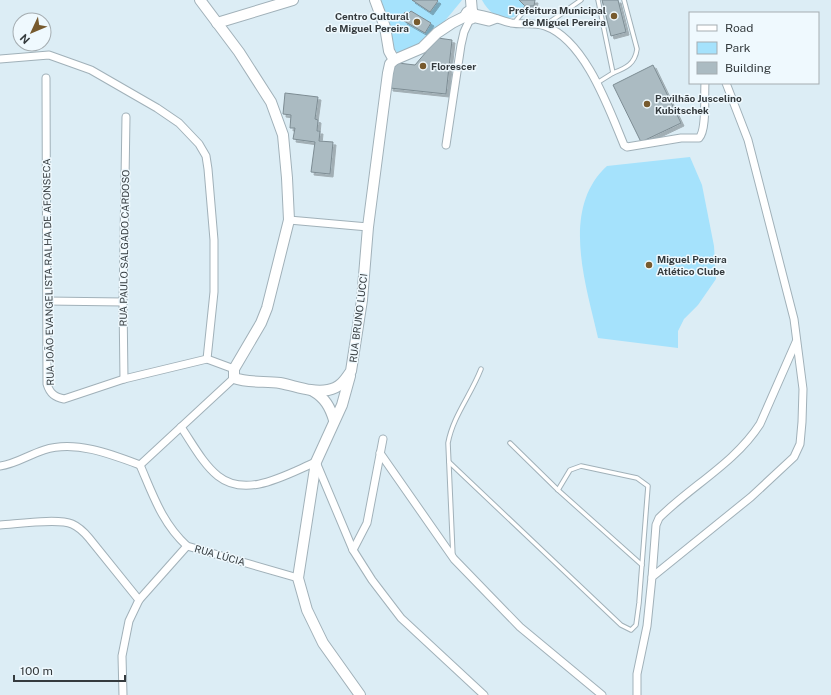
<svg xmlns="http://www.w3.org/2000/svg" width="831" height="695" viewBox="0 0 831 695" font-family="'Public Sans',sans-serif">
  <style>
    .green { fill: #a5e2fc }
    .building { fill: #abbbc2; stroke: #7d8c93; filter: url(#shadow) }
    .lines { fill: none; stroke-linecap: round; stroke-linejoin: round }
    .lane-casing { stroke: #a1b1b9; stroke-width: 5.5 }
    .street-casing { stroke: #a1b1b9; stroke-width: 9 }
    .secondary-casing { stroke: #a1b1b9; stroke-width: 12 }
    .lane { stroke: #fff; stroke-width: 3.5 }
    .street { stroke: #fff; stroke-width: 7 }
    .secondary { stroke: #fff; stroke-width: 10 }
    .poi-dot { fill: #775a2e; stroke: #eff9fe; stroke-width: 1.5 }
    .labels { text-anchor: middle; stroke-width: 3; stroke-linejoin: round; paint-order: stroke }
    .poi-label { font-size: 10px; font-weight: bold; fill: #353b3e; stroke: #eff9fe; text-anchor: start }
    .street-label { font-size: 10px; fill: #353b3e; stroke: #eff9fe }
  </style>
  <defs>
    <filter id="shadow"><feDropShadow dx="3" dy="3" stdDeviation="0" flood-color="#0004"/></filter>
  </defs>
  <rect width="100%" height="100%" fill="#dcedf5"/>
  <!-- green -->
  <g class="green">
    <path d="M379 0H462C444 22 427 45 399 54L393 48Z"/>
    <path d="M482 0H519L525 6C512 27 492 19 482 0Z"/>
    <path d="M690 157 702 185 714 246 716 279 698 305 684 319 678 331V348L598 338C586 284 560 209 607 166Z"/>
  </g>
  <!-- building -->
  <g class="building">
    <polygon points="412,0 437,0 438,1 430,12"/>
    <polygon points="519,0 535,0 534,6 525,6"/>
    <polygon points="602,0 618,0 626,32 611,36"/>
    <polygon points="411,11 431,23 425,33 404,21 406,17 403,15 405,12 408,14"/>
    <polygon points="438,38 452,40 446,94 390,88 391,71 398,63 415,65"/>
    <polygon points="653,65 681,123 641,142 613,85"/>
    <polygon points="285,93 318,97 315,119 318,120 317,131 320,131 319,141 333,142 330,174 311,172 315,142 293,139 295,128 290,128 291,115 283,114"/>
  </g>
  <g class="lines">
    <!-- lane casing -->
    <g class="lane-casing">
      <g id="lane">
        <polyline points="514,23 527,7"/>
        <polyline points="544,26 581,0"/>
        <path d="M613 73C626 68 635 64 637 49L624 0"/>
        <polyline points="597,83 613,73 598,0"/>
        <polyline points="510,443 558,490 642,565"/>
        <polyline points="449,462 621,625 631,630 636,625 639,603 648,486 637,478 581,466 570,470 558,490"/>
        <path d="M453 556 448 443C453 416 471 395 481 369"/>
      </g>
    </g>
    <!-- street casing -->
    <g class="street-casing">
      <g id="street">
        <path d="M473 13C486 14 499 20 511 23 522 25 534 22 545 26 585 40 609 109 624 145L627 147 681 138H699C707 130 704 96 705 83"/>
        <polyline points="472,18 489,22 497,19"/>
        <polyline points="0,59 49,55 91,70 157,108 179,123 199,144 206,156 208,169 214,240 214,292 207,359"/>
        <path d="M46 78 47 384C50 394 55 397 64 399L124 379 207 359 234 369"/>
        <polyline points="446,145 461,45 464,32 470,19"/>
        <polyline points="289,220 368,227"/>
        <polyline points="47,301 123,302"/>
        <polyline points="124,379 123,302 126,117"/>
        <path d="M181 427C192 443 203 464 218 476 247 499 287 474 316 462L353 550 372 580 401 618 484 695"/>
        <polyline points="380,453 454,559 520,627 602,695"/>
        <path d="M140 465C153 495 162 523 187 546L298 578"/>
        <path d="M0 466C16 464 28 455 44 450 75 440 111 454 140 465L234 378"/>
        <path d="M0 525C17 524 58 518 72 524 79 527 84 532 89 538L139 600"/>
        <polyline points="353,550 367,523 383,439"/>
        <path d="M652 577 656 525 659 518C691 486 735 463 760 424L796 342"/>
        <polyline points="123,695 122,656 129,621 139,600 187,546"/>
        <polyline points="637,695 637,674 647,626 652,577 751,497 794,457 800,444 802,422 803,389 794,319 748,140 726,83"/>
      </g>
    </g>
    <!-- secondary casing -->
    <g class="secondary-casing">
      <g id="secondary">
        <path d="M200 0 239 52 271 102 283 135 287 178 289 220 267 308 261 323 234 369V378C248 383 265 381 280 383 296 386 312 393 328 390 340 388 345 380 351 371L362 300 368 227 388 73 390 64 394 60"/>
        <polyline points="375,0 385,27 389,51 394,60 422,48 437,33 452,23 466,16"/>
        <polyline points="471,0 472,12"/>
        <circle cx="470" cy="15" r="4"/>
        <polyline points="217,23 293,0"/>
        <polyline points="350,376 342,405 316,462 298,578 307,610 323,643 360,695"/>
        <path d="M313 391C325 398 330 407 334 420"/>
      </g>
    </g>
    <!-- lane -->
    <use href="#lane" class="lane"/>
    <!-- street -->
    <use href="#street" class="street"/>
    <!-- secondary -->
    <use href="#secondary" class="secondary"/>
  </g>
  <!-- markers -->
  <g class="poi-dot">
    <circle cx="614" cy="16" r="4"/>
    <circle cx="417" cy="22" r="4"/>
    <circle cx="423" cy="66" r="4"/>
    <circle cx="647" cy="104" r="4"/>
    <circle cx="649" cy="265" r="4"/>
  </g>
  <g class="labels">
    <!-- poi labels -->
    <g class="poi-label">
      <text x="606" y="14" text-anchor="end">Prefeitura Municipal<tspan x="606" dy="12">de Miguel Pereira</tspan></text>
      <text x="409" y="20" text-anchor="end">Centro Cultural<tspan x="409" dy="12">de Miguel Pereira</tspan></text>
      <text x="431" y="70">Florescer</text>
      <text x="655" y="102">Pavilhão Juscelino<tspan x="655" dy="12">Kubitschek</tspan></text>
      <text x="657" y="263">Miguel Pereira<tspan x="657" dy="12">Atlético Clube</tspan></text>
    </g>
    <!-- street labels -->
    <g class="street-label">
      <text transform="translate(124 248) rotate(-89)" y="4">RUA PAULO SALGADO CARDOSO</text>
      <text transform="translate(48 272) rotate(-91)" y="4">RUA JOÃO EVANGELISTA RALHA DE AFONSECA</text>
      <text transform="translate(358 318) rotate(-83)" y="4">RUA BRUNO LUCCI</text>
      <text transform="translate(220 555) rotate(16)" y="4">RUA LÚCIA</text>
    </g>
  </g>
  <!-- legend -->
  <rect x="689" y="12" width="130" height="72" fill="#eff9fe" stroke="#a5adb1"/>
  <rect x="697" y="25" width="20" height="6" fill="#ffffff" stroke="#a5adb1"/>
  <text x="725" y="32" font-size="12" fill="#353b3e">Road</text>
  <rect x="697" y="42" width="20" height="12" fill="#a5e2fc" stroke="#a5adb1"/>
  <text x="725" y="52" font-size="12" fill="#353b3e">Park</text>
  <rect x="697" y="62" width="20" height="12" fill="#abbbc2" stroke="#a5adb1"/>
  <text x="725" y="72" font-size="12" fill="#353b3e">Building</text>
  <!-- north arrow -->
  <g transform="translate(32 32) rotate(226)"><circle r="19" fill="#eff9fe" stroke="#a5adb1"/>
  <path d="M0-3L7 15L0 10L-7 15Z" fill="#775a2e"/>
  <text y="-6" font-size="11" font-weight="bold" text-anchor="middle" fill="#353b3e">N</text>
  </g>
  <!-- scale -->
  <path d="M14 675v6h111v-6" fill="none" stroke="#353b3e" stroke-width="2"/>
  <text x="20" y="675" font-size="12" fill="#353b3e" stroke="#eff9fe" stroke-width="3" paint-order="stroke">100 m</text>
</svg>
